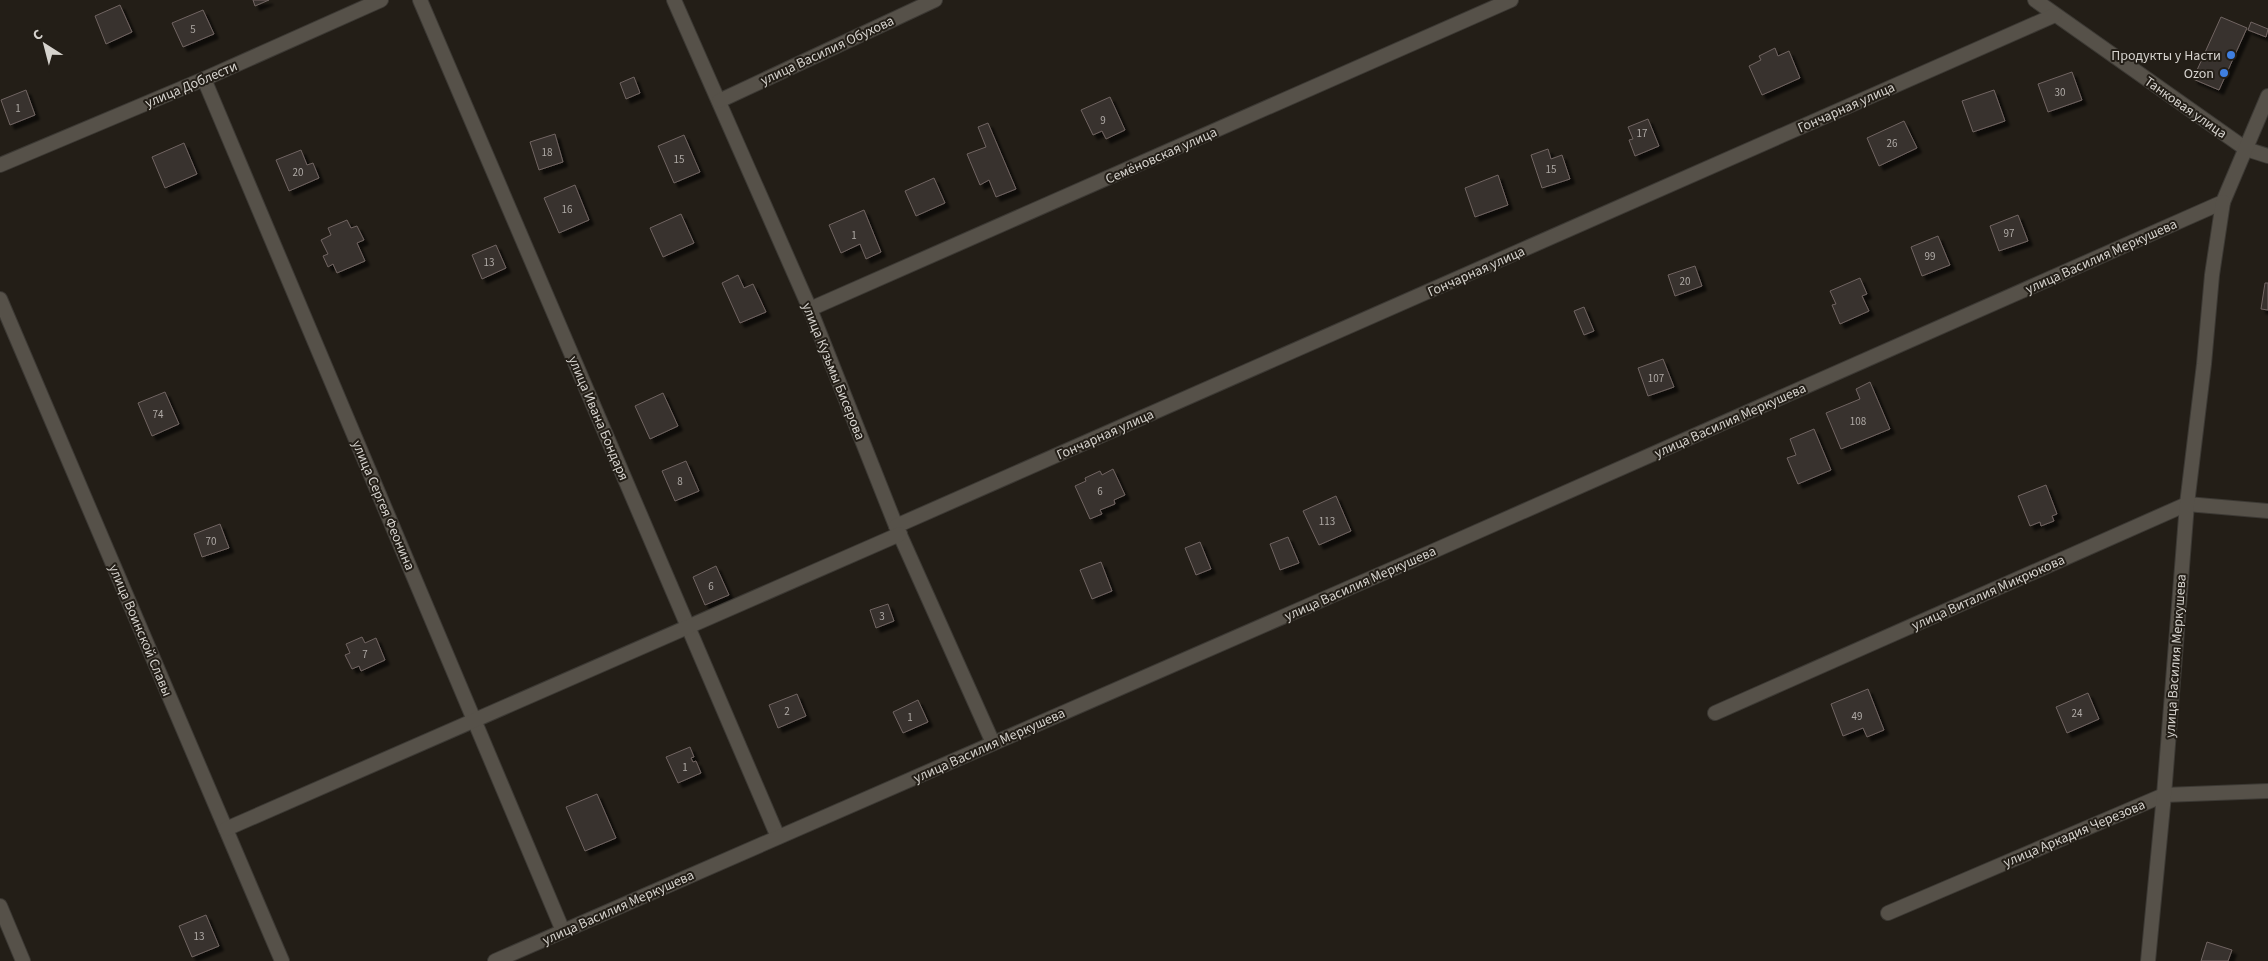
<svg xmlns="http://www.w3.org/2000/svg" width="2268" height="961" viewBox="0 0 2268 961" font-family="'Source Sans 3',sans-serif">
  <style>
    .building { fill: #39302d; stroke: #706562; filter: url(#shadow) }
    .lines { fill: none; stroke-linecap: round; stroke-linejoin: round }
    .street-casing { stroke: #3c3934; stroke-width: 16 }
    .street { stroke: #565149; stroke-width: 14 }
    .shop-dot { fill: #3f7fe0; stroke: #231e17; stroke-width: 2 }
    .labels { text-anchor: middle; stroke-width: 4; stroke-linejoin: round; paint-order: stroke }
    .number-label { font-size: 11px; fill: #afaaa6 }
    .street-label { font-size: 14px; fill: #d6d3ce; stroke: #231e17 }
    .poi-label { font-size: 14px; fill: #d6d3ce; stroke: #231e17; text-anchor: end }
  </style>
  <defs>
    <filter id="shadow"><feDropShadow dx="4.5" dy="4.5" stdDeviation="1" flood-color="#0009"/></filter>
  </defs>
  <rect width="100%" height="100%" fill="#231e17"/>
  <!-- building -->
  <g class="building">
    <polygon points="253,0 269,0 255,6"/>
    <polygon points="120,5 132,32 106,44 95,16"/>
    <polygon points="203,10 214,34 183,47 172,23"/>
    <polygon points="2221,17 2247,28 2219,90 2193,79"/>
    <polygon points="2251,22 2268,29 2266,37 2248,30"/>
    <polygon points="1775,48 1778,56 1789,51 1800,78 1762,95 1749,66 1761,60 1759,56"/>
    <polygon points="2072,72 2082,100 2048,112 2038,84"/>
    <polygon points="634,77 640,93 626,99 620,83"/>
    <polygon points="26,90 35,115 10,125 1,100"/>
    <polygon points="1994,90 2005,121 1973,132 1962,101"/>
    <polygon points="1110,97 1125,130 1106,139 1102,131 1093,135 1081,110"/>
    <polygon points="1648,119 1659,146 1635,156 1629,140 1633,139 1628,127"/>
    <polygon points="1904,121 1917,148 1879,166 1867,138"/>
    <polygon points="988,123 1016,189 996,197 989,180 980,185 967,154 986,147 978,127"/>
    <polygon points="555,134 563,162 539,170 530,142"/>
    <polygon points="684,135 700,172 674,183 658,146"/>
    <polygon points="184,143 197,174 165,188 152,157"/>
    <polygon points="1548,149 1551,159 1562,155 1570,179 1542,188 1531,155"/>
    <polygon points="301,150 307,165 313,163 319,178 289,191 276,160"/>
    <polygon points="1498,175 1508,205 1475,217 1465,188"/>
    <polygon points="934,178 945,203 916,216 905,191"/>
    <polygon points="575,185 589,220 559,233 544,198"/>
    <polygon points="864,210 881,252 866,259 860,244 841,253 829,225"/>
    <polygon points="681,214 694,243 663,257 650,228"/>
    <polygon points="2018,215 2028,241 1999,251 1990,226"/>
    <polygon points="347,220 351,228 357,226 364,240 357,243 365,261 337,273 333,264 328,267 323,256 328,254 321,240 331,235 328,228"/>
    <polygon points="1938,236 1950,265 1922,276 1911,247"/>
    <polygon points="496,245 506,268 482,279 472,255"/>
    <polygon points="1695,266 1702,286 1675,296 1668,275"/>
    <polygon points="738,275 744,288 753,284 766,312 740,323 722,283"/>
    <polygon points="1860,278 1867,294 1862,296 1869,311 1840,324 1832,305 1836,304 1830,291"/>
    <polygon points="2265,283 2268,283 2268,310 2261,309"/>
    <polygon points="1584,307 1594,331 1584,335 1574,311"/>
    <polygon points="1663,359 1674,387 1648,396 1638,368"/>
    <polygon points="1870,382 1890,429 1841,449 1826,413 1860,399 1856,389"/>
    <polygon points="165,392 179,424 152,436 138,403"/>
    <polygon points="663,393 678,426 650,439 635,406"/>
    <polygon points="1814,429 1831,470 1798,484 1787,458 1796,455 1790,439"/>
    <polygon points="686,461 699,491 675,501 662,471"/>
    <polygon points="1113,469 1125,495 1114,500 1115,504 1100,510 1102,514 1090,519 1075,486 1086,481 1085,478 1100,471 1102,475"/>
    <polygon points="2046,485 2057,514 2052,516 2054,521 2041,526 2040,522 2030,526 2018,496"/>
    <polygon points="1336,496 1351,531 1319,545 1303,511"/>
    <polygon points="220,524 229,548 202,557 194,534"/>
    <polygon points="1288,537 1299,563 1280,570 1270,544"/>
    <polygon points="1200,542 1211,569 1196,575 1185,548"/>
    <polygon points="1101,562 1112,591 1092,599 1080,570"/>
    <polygon points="716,566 729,595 705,605 693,577"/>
    <polygon points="888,604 894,621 876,628 870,610"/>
    <polygon points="362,637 365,643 376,638 385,660 361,671 359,666 352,669 345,655 350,653 346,644"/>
    <polygon points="1868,689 1884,730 1867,737 1863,728 1843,736 1831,704"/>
    <polygon points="2088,693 2099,719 2067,733 2056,707"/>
    <polygon points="797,694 806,716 778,728 769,705"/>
    <polygon points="918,700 928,722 903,733 893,712"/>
    <polygon points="690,747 694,757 691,758 693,762 696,761 701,773 678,783 666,757"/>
    <polygon points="597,794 616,838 585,851 566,807"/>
    <polygon points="206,915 219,946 192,957 179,926"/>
    <polygon points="2207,942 2232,950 2228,961 2201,961"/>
  </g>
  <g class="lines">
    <!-- street casing -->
    <g class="street-casing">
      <g id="street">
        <polyline points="420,0 778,837"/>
        <polyline points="674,0 810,309 896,526 993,743"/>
        <polyline points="2035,0 2246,149 2268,156"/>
        <polyline points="204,79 563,931"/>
        <polyline points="719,101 935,0"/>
        <polyline points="0,165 204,79 381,0"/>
        <polyline points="0,299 282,961"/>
        <polyline points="810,309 1511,0"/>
        <polyline points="896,526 2055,15"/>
        <polyline points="1715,713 2187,504 2268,511"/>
        <polyline points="226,829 900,534"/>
        <polyline points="0,906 23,961"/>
        <polyline points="1888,913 2164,795 2268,791"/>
        <polyline points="495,961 1429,553 2223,202 2268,96"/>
        <polyline points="2148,961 2164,795 2187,504 2204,364 2212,275 2223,202"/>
      </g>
    </g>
    <!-- street -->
    <use href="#street" class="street"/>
  </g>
  <!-- markers -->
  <g class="shop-dot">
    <circle cx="2231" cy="55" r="5"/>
    <circle cx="2224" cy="73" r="5"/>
  </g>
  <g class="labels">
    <!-- number labels -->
    <g class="number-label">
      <text x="193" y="33">5</text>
      <text x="2060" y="96">30</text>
      <text x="18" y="112">1</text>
      <text x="1103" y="124">9</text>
      <text x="1642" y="137">17</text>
      <text x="1892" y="147">26</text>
      <text x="547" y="156">18</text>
      <text x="679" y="163">15</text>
      <text x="1551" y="173">15</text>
      <text x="298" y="176">20</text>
      <text x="567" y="213">16</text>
      <text x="2009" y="237">97</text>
      <text x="854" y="239">1</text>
      <text x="1930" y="260">99</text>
      <text x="489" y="266">13</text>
      <text x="1685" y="285">20</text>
      <text x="1656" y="382">107</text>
      <text x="158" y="418">74</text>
      <text x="1858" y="425">108</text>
      <text x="680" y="485">8</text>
      <text x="1100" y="495">6</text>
      <text x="1327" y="525">113</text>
      <text x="211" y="545">70</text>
      <text x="711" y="590">6</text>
      <text x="882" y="620">3</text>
      <text x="365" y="658">7</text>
      <text x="787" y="715">2</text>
      <text x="2077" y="717">24</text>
      <text x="1857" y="720">49</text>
      <text x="910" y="721">1</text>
      <text x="685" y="771">1</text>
      <text x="199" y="940">13</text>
    </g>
    <!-- street labels -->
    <g class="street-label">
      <text transform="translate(827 50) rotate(-25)" y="5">улица Василия Обухова</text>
      <text transform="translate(191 84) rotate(-23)" y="5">улица Доблести</text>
      <text transform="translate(1846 107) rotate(-24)" y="5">Гончарная улица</text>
      <text transform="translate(2186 107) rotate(35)" y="5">Танковая улица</text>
      <text transform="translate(1161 155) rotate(-24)" y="5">Семёновская улица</text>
      <text transform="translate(2101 256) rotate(-24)" y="5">улица Василия Меркушева</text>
      <text transform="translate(1476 271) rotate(-24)" y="5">Гончарная улица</text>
      <text transform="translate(834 371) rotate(68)" y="5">улица Кузьмы Бисерова</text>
      <text transform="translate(599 418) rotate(67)" y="5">улица Ивана Бондаря</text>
      <text transform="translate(1730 420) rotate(-24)" y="5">улица Василия Меркушева</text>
      <text transform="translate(1105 434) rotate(-24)" y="5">Гончарная улица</text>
      <text transform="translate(384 505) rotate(67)" y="5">улица Сергея Феонина</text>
      <text transform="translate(1360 583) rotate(-24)" y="5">улица Василия Меркушева</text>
      <text transform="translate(1988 592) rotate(-24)" y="5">улица Виталия Микрюкова</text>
      <text transform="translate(141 630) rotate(67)" y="5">улица Воинской Славы</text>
      <text transform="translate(2175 656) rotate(-86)" y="5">улица Василия Меркушева</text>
      <text transform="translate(989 745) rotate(-24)" y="5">улица Василия Меркушева</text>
      <text transform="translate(2074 833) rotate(-23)" y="5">улица Аркадия Черезова</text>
      <text transform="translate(618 907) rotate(-24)" y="5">улица Василия Меркушева</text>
    </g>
    <!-- poi labels -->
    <g class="poi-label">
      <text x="2221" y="60">Продукты у Насти</text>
      <text x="2214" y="78">Ozon</text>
    </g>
  </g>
  <!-- north arrow -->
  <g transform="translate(45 45) rotate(324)" stroke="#231e17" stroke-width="4" paint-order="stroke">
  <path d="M0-4L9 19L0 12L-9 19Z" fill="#d6d3ce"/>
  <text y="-8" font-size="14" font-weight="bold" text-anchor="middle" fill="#d6d3ce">С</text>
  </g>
</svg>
